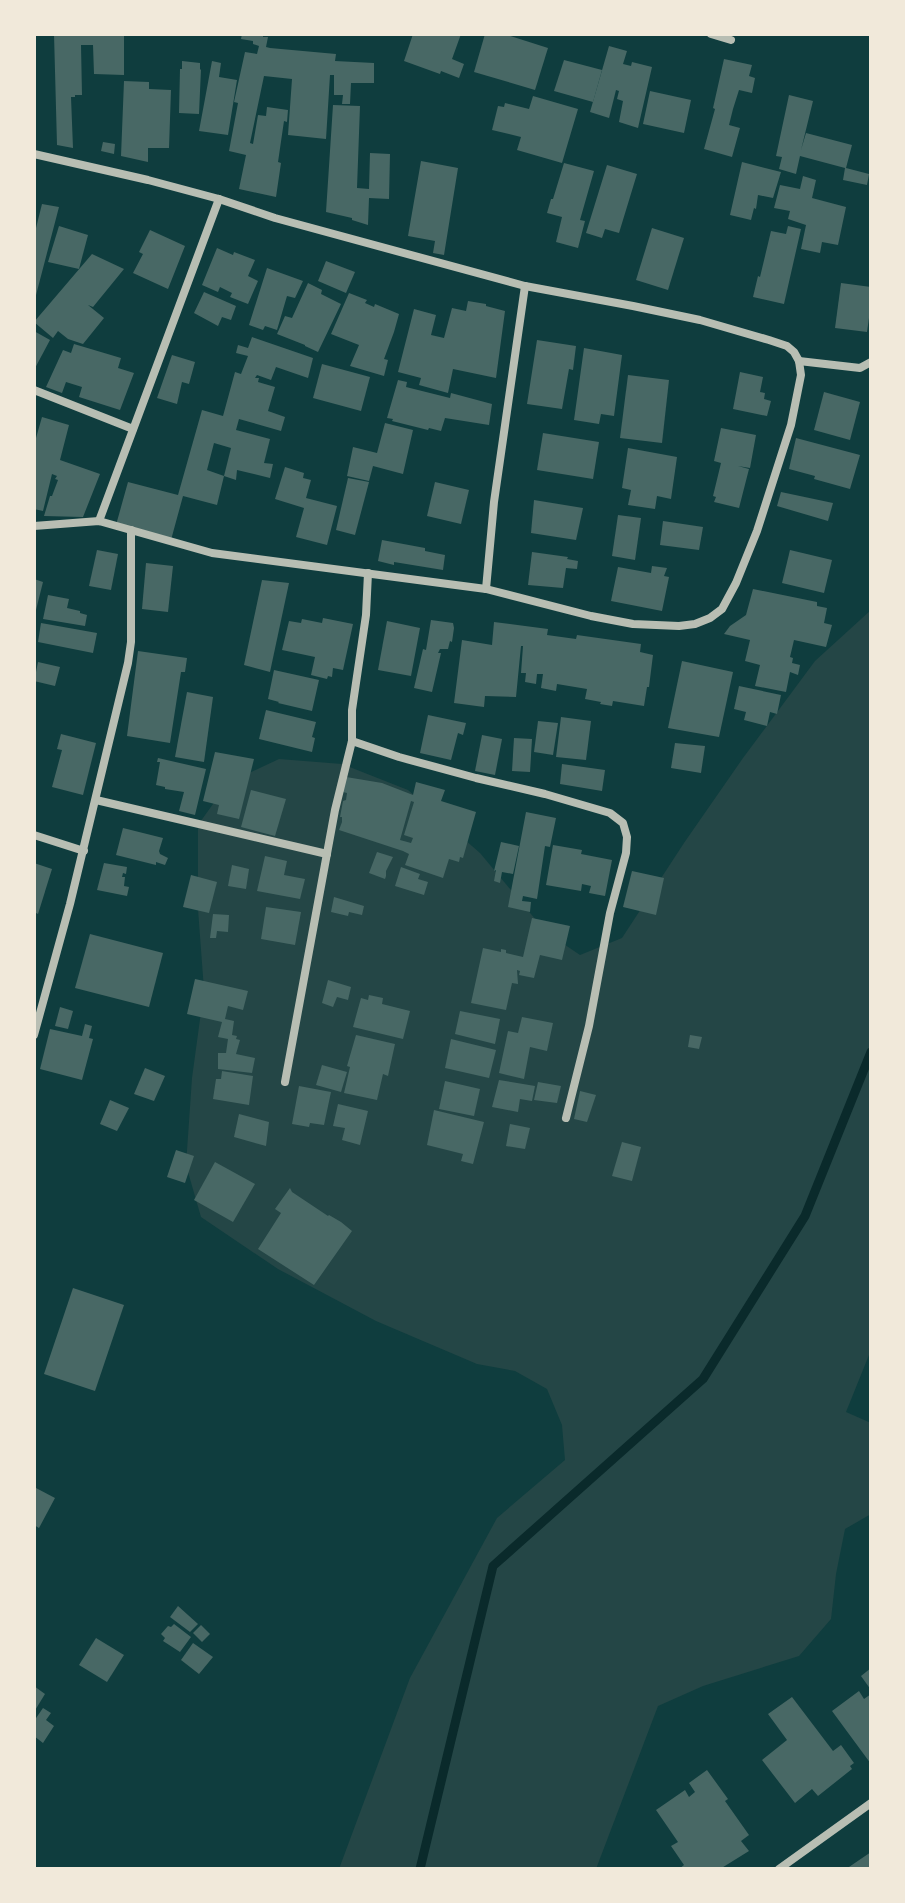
<svg xmlns="http://www.w3.org/2000/svg" width="905" height="1903" viewBox="0 0 905 1903" font-family="'Noto Sans',sans-serif">
  <style>
    .green { fill: #244646 }
    .lines { fill: none; stroke-linecap: round; stroke-linejoin: round }
    .stream { stroke: #0a2a2b; stroke-width: 9 }
    .building { fill: #486865; fill-rule: evenodd }
    .minor { stroke: #b8beb3; stroke-width: 8 }
  </style>
  <rect width="100%" height="100%" fill="#0f3d3e"/>
  <!-- green -->
  <polygon class="green" points="871,610 871,1350 846,1412 871,1423 871,1514 845,1529 836,1574 831,1619 799,1656 703,1686 658,1706 596,1869 339,1869 410,1678 497,1518 565,1460 562,1425 547,1389 515,1371 477,1364 376,1321 278,1269 201,1217 186,1165 192,1078 204,990 198,909 198,825 228,783 279,759 342,764 408,790 480,853 546,932 580,955 622,938 684,843 743,758 815,661"/>
  <g class="lines">
    <!-- stream -->
    <polyline class="stream" points="420,1869 493,1566 703,1379 805,1216 871,1052"/>
  </g>
  <!-- building -->
  <g class="building">
    <polygon points="54,34 124,34 124,75 94,74 93,45 81,45 82,95 75,95 75,97 71,97 73,148 57,145"/>
    <polygon points="242,34 263,34 263,37 268,37 266,47 270,48 336,54 335,61 374,63 374,83 351,83 350,104 342,104 343,95 334,95 334,75 330,75 326,139 288,135 292,79 264,76 250,143 253,144 258,115 266,116 267,107 288,110 287,122 284,121 278,162 281,163 276,197 239,189 246,155 229,151 238,103 234,102 245,52 257,54 259,46 253,44 253,41 241,39"/>
    <polygon points="413,34 461,34 452,59 464,64 459,78 441,71 440,74 404,61"/>
    <polygon points="485,34 504,34 548,48 535,90 474,72"/>
    <polygon points="609,46 627,51 623,64 631,66 632,62 652,67 638,128 619,122 623,101 617,99 619,91 616,90 609,118 590,112"/>
    <polygon points="724,59 752,65 749,76 755,78 752,93 739,90 733,109 729,125 740,128 732,157 704,149 715,109 713,108"/>
    <polygon points="564,60 602,70 593,102 554,91"/>
    <polygon points="182,61 200,63 200,70 201,69 199,114 179,113 180,69 182,69"/>
    <polygon points="212,61 221,63 219,77 237,80 228,135 199,131"/>
    <polygon points="124,81 149,82 149,89 171,90 169,148 148,148 148,162 121,156"/>
    <polygon points="650,91 691,100 684,133 643,124"/>
    <polygon points="789,95 813,101 801,150 806,133 852,145 846,168 869,174 867,185 843,180 845,168 800,156 796,174 779,169 782,157 776,156"/>
    <polygon points="533,96 578,109 562,163 517,150 521,137 492,130 498,106 504,107 505,103 529,109"/>
    <polygon points="333,105 360,106 357,188 369,189 370,153 390,154 389,199 369,198 368,225 352,220 352,218 326,212"/>
    <polygon points="103,142 115,144 114,154 101,151"/>
    <polygon points="421,161 458,168 444,255 433,253 435,241 408,236"/>
    <polygon points="742,162 781,172 773,198 758,195 756,209 754,208 751,220 730,215"/>
    <polygon points="564,163 594,171 580,220 585,221 578,248 556,242 562,217 547,213 551,199 553,199"/>
    <polygon points="607,165 637,174 619,233 605,229 602,238 586,233"/>
    <polygon points="803,176 816,180 812,198 846,207 838,245 822,242 820,253 801,249 806,225 788,219 790,211 774,208 780,185 800,189"/>
    <polygon points="42,204 59,207 35,299 34,228 36,228"/>
    <polygon points="59,226 88,235 79,269 48,262"/>
    <polygon points="788,226 801,229 784,304 753,297 758,276 760,277 771,231 786,234"/>
    <polygon points="652,228 684,238 668,290 636,280"/>
    <polygon points="150,230 185,246 168,289 133,273 143,254 139,252"/>
    <polygon points="217,248 233,255 234,252 255,260 248,276 258,281 248,304 230,297 232,293 220,287 218,292 202,285"/>
    <polygon points="92,254 124,269 93,307 88,305 104,318 83,344 68,339 58,331 53,338 34,322"/>
    <polygon points="326,261 355,272 346,293 318,281"/>
    <polygon points="267,268 303,281 295,298 287,296 277,330 265,326 263,330 249,325"/>
    <polygon points="308,283 322,290 321,294 341,304 318,352 305,346 305,345 277,334 285,316 292,318"/>
    <polygon points="841,283 871,287 871,304 867,332 835,328"/>
    <polygon points="204,292 236,306 231,320 222,317 218,326 194,313"/>
    <polygon points="349,293 367,300 365,303 374,307 375,304 399,314 394,332 384,359 388,360 384,376 350,366 359,345 331,334"/>
    <polygon points="468,301 486,304 486,306 505,311 496,378 453,369 448,393 419,385 421,378 398,372 414,309 436,315 431,335 444,338 452,308 466,311"/>
    <polygon points="34,331 50,340 34,370"/>
    <polygon points="252,337 313,358 308,378 276,367 271,380 257,375 255,378 259,378 258,382 275,387 268,411 285,417 281,431 239,419 236,430 270,439 264,463 273,464 270,478 237,470 236,480 224,476 231,448 214,443 207,470 224,476 217,505 183,496 171,540 116,525 128,482 178,495 202,410 223,416 235,372 241,374 248,356 236,353 238,345 248,348"/>
    <polygon points="537,340 576,346 573,370 569,369 562,409 527,404"/>
    <polygon points="74,344 121,358 118,368 134,373 120,410 79,397 82,387 66,382 62,393 46,387 63,350 71,353"/>
    <polygon points="584,348 622,355 614,416 601,414 599,424 574,420"/>
    <polygon points="172,355 195,362 189,384 182,382 177,404 157,398"/>
    <polygon points="322,364 370,377 361,411 313,398"/>
    <polygon points="740,372 763,377 760,392 765,393 764,399 771,401 767,416 733,409"/>
    <polygon points="628,375 669,380 662,443 620,438"/>
    <polygon points="398,380 407,382 406,387 450,398 451,393 492,404 489,425 445,418 441,431 429,428 428,430 392,421 393,419 387,418"/>
    <polygon points="824,392 860,402 850,440 814,430"/>
    <polygon points="42,417 69,425 60,460 100,474 83,517 44,516 50,496 52,496 58,480 55,479 57,476 52,474 43,511 34,509 34,445"/>
    <polygon points="385,423 413,430 403,474 373,466 369,481 347,476 353,447 377,453"/>
    <polygon points="721,428 756,435 750,468 738,466 749,469 739,508 714,502 716,497 713,496 721,463 714,461"/>
    <polygon points="543,433 599,442 593,479 537,470"/>
    <polygon points="796,438 860,455 850,489 814,479 815,476 789,469"/>
    <polygon points="628,448 677,457 671,499 657,496 655,509 628,505 631,490 622,488"/>
    <polygon points="285,467 304,473 303,478 311,480 306,498 337,506 327,545 296,537 304,508 275,499"/>
    <polygon points="348,478 369,482 355,535 336,530"/>
    <polygon points="435,482 469,490 461,524 427,516"/>
    <polygon points="781,492 833,503 828,521 777,506"/>
    <polygon points="534,500 583,508 576,540 531,533"/>
    <polygon points="618,515 641,518 635,560 612,556"/>
    <polygon points="663,521 703,527 699,550 660,545"/>
    <polygon points="382,540 425,548 425,551 445,555 443,570 394,562 394,565 378,561"/>
    <polygon points="97,550 118,554 111,590 89,586"/>
    <polygon points="790,550 832,560 824,593 782,583"/>
    <polygon points="532,552 568,557 567,559 578,561 577,569 566,568 563,588 528,585"/>
    <polygon points="146,563 173,566 168,612 142,609"/>
    <polygon points="652,566 667,568 664,576 669,577 662,611 611,601 618,567 651,573"/>
    <polygon points="34,579 43,582 35,614 34,614"/>
    <polygon points="262,580 289,583 270,672 244,665"/>
    <polygon points="753,589 817,602 817,606 827,608 824,623 832,625 826,647 794,640 790,657 793,658 792,663 800,665 798,675 790,672 786,692 755,686 760,665 745,661 750,640 724,634 730,626 746,615"/>
    <polygon points="48,595 69,599 67,608 80,611 80,613 87,615 85,626 43,619"/>
    <polygon points="323,618 353,624 343,670 333,668 332,677 328,676 327,679 311,675 315,657 282,650 289,621 301,623 302,619 322,623"/>
    <polygon points="431,620 453,623 454,628 452,642 450,641 448,649 440,649 438,653 441,653 432,692 414,688 423,649 426,650"/>
    <polygon points="387,621 420,628 411,676 378,670"/>
    <polygon points="494,622 548,629 547,635 576,639 577,635 641,644 640,652 653,655 649,687 647,687 644,706 613,701 612,706 600,704 601,702 585,699 587,689 557,684 556,691 541,688 543,674 537,674 536,684 525,682 526,673 521,673 523,646 521,646 516,697 485,696 484,707 454,703 462,640 492,645"/>
    <polygon points="41,623 97,633 93,653 38,642"/>
    <polygon points="138,651 187,658 185,672 181,672 170,743 127,736"/>
    <polygon points="682,661 733,672 719,737 668,728"/>
    <polygon points="38,662 60,667 55,686 34,681 34,671 36,672"/>
    <polygon points="274,670 319,680 312,711 278,703 279,702 268,699"/>
    <polygon points="739,686 781,695 777,714 770,712 767,726 744,720 746,712 734,709"/>
    <polygon points="187,692 213,697 204,762 175,757"/>
    <polygon points="266,710 316,722 312,737 315,738 312,752 259,739"/>
    <polygon points="428,715 466,723 463,735 458,733 451,760 420,753"/>
    <polygon points="561,717 591,721 586,760 556,757"/>
    <polygon points="538,721 558,723 553,755 534,752"/>
    <polygon points="61,734 96,743 83,795 52,787 62,750 57,749"/>
    <polygon points="482,735 502,739 495,775 475,771"/>
    <polygon points="514,738 532,739 530,772 512,771"/>
    <polygon points="675,743 705,746 701,773 671,768"/>
    <polygon points="215,752 254,759 239,819 217,814 219,805 203,801"/>
    <polygon points="158,758 206,769 195,815 179,811 184,792 165,789 165,787 156,785 160,762 157,762"/>
    <polygon points="562,764 605,770 602,791 560,784"/>
    <path d="M346 777 382 783 413 795 416 782 445 790 441 801 476 812 463 858 460 857 459 862 449 859 443 878 405 865 409 854 403 851 339 830 342 822V817H340L343 801 346 800 347 793 343 792ZM411 801 414 802 404 835 413 838 411 843 400 840Z"/>
    <polygon points="251,790 286,799 275,836 241,827"/>
    <polygon points="526,812 556,818 550,847 545,846 537,899 523,896 522,901 531,902 530,912 508,907"/>
    <polygon points="123,828 163,838 159,851 160,854 168,858 165,865 156,862 156,865 116,855"/>
    <polygon points="501,842 519,846 513,874 502,872 500,883 494,881 496,870 494,871"/>
    <polygon points="553,845 582,850 581,854 612,860 605,896 589,893 591,886 582,884 581,891 546,885"/>
    <polygon points="377,852 393,857 386,871 386,876 385,879 369,873"/>
    <polygon points="265,856 287,861 284,875 305,879 300,899 257,891"/>
    <polygon points="34,863 52,869 38,914 34,912"/>
    <polygon points="104,863 127,867 126,874 123,873 122,877 125,877 124,886 129,887 127,896 97,890"/>
    <polygon points="232,865 249,869 246,889 228,886"/>
    <polygon points="401,867 420,874 418,879 428,882 424,895 395,886"/>
    <polygon points="632,871 664,878 656,915 623,907"/>
    <polygon points="191,875 217,882 209,913 183,907"/>
    <polygon points="334,897 364,906 362,915 349,912 348,916 331,912"/>
    <polygon points="266,907 301,912 295,945 261,939"/>
    <polygon points="213,914 229,915 228,932 217,931 216,938 210,938"/>
    <polygon points="532,918 570,926 562,960 540,955 534,978 519,975 520,971 517,970 518,984 512,983 506,1010 471,1003 483,948 501,952 501,949 506,950 506,953 523,957"/>
    <polygon points="90,934 163,953 149,1007 75,988"/>
    <polygon points="195,979 248,991 243,1010 228,1006 225,1019 234,1021 232,1035 237,1036 236,1039 240,1040 236,1054 255,1058 252,1073 218,1069 218,1053 226,1053 228,1039 218,1037 222,1022 187,1014"/>
    <polygon points="328,980 351,987 348,1000 337,997 333,1007 322,1003"/>
    <polygon points="369,995 383,998 382,1004 410,1011 403,1039 353,1027 361,998 368,1000"/>
    <polygon points="60,1007 73,1011 68,1029 55,1026"/>
    <polygon points="460,1011 500,1019 495,1044 455,1034"/>
    <polygon points="522,1017 553,1023 547,1051 530,1047 524,1079 499,1073 508,1031 518,1033"/>
    <polygon points="85,1024 92,1026 89,1038 93,1039 82,1080 40,1069 50,1029 82,1036"/>
    <polygon points="356,1035 395,1044 388,1076 383,1074 377,1100 344,1093 350,1067 347,1066"/>
    <polygon points="690,1035 702,1037 699,1049 688,1047"/>
    <polygon points="451,1039 496,1050 489,1078 445,1068"/>
    <polygon points="322,1065 347,1072 341,1092 316,1085"/>
    <polygon points="145,1068 165,1076 154,1101 134,1094"/>
    <polygon points="222,1071 253,1076 249,1105 213,1099 216,1079 221,1079"/>
    <polygon points="499,1080 535,1086 532,1101 520,1099 518,1112 492,1107"/>
    <polygon points="445,1081 480,1089 474,1116 439,1109"/>
    <polygon points="538,1082 561,1086 557,1103 534,1100"/>
    <polygon points="299,1086 331,1092 324,1125 310,1123 309,1127 292,1124"/>
    <polygon points="580,1091 596,1095 587,1122 574,1119"/>
    <polygon points="110,1100 129,1108 117,1131 100,1124"/>
    <polygon points="338,1104 368,1111 360,1145 342,1140 345,1128 333,1126"/>
    <polygon points="434,1110 484,1122 473,1164 461,1161 463,1154 427,1145"/>
    <polygon points="239,1114 269,1122 266,1146 234,1137"/>
    <polygon points="510,1124 530,1128 525,1149 506,1146"/>
    <polygon points="622,1142 641,1147 632,1181 612,1176"/>
    <polygon points="176,1150 194,1156 185,1183 167,1177"/>
    <polygon points="215,1162 255,1184 233,1222 194,1200"/>
    <polygon points="290,1188 292,1192 328,1216 329,1215 341,1222 352,1231 314,1285 258,1249 281,1213 275,1209"/>
    <polygon points="73,1288 124,1305 95,1391 44,1374"/>
    <polygon points="36,1488 55,1498 39,1528 34,1525 34,1491"/>
    <polygon points="178,1606 198,1624 190,1632 170,1617"/>
    <polygon points="174,1624 191,1637 180,1652 163,1641 165,1638 161,1634 168,1626 171,1627"/>
    <polygon points="201,1625 210,1634 202,1642 193,1633"/>
    <polygon points="96,1638 124,1655 107,1682 79,1665"/>
    <polygon points="193,1643 213,1657 199,1674 181,1660"/>
    <polygon points="871,1668 871,1690 861,1676"/>
    <polygon points="34,1686 45,1694 34,1712"/>
    <polygon points="859,1691 864,1699 871,1694 871,1764 832,1711"/>
    <polygon points="792,1697 833,1751 841,1745 854,1763 850,1766 852,1769 818,1796 812,1789 795,1803 762,1760 787,1740 768,1714"/>
    <polygon points="43,1708 51,1713 46,1720 54,1726 43,1743 34,1736 34,1721"/>
    <polygon points="707,1770 728,1799 725,1801 749,1835 741,1841 749,1851 720,1869 679,1869 684,1865 671,1846 678,1842 656,1810 685,1790 689,1797 695,1792 689,1783"/>
    <polygon points="871,1852 871,1869 846,1869"/>
  </g>
  <g class="lines">
    <!-- minor -->
    <g class="minor">
      <polyline points="711,34 731,40"/>
      <polyline points="34,154 148,180 219,199 275,218 525,286 633,306 700,320 769,340 787,346 794,352 799,361 801,375 791,425 757,531 736,583 722,609 710,618 695,624 679,626 633,624 591,616 486,589 212,553 99,521 34,526"/>
      <polyline points="799,361 860,368 871,362"/>
      <polyline points="34,390 133,429"/>
      <polyline points="99,521 219,199"/>
      <polyline points="486,589 494,502 525,286"/>
      <polyline points="352,741 399,757 476,778 545,794 610,813 623,823 627,837 626,853 610,913 589,1026 566,1118"/>
      <polyline points="96,800 327,854"/>
      <polyline points="34,835 84,851"/>
      <polyline points="34,1035 70,904 128,663 131,642 131,530"/>
      <polyline points="285,1082 335,810 352,741 352,710 366,615 368,573"/>
      <polyline points="779,1869 871,1803"/>
    </g>
  </g>
  <!-- border -->
  <rect width="905" height="1903" fill="none" stroke="#f1e9da" stroke-width="72"/>
</svg>
